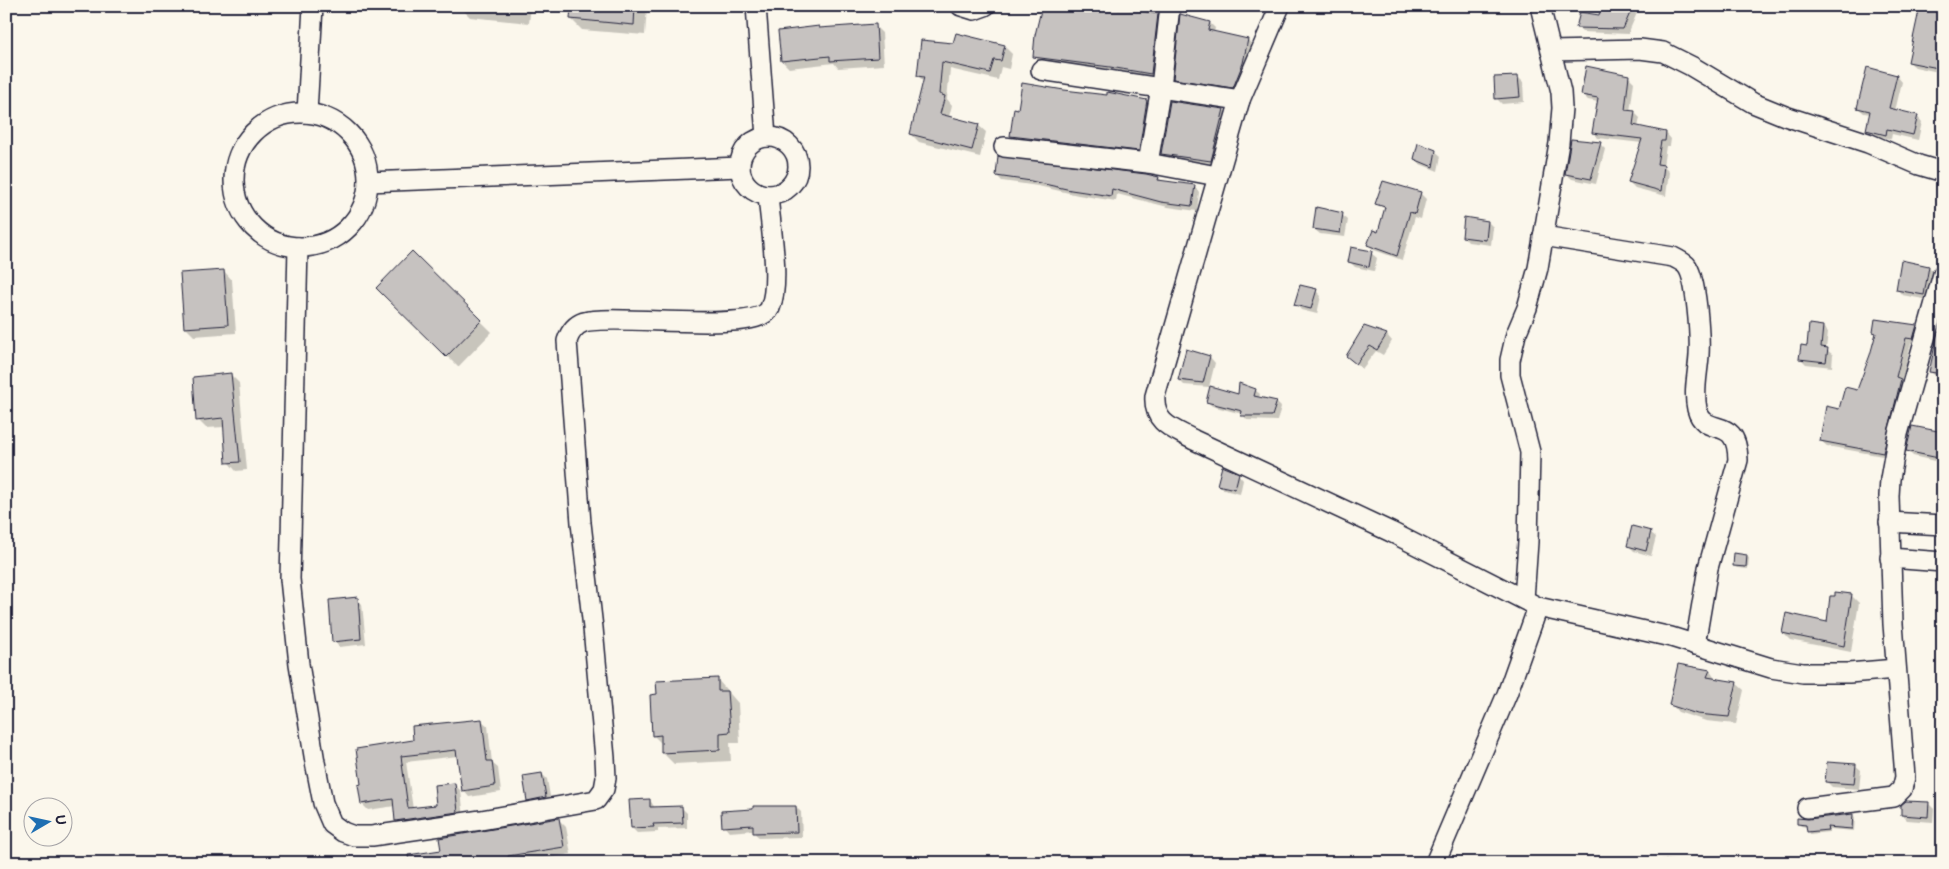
<svg xmlns="http://www.w3.org/2000/svg" width="1949" height="869" viewBox="0 0 1949 869" font-family="'Balsamiq Sans',sans-serif">
  <style>
    .shadow { fill: #0003 }
    .building { fill: #c6c2c0; stroke: #22223b }
    .lines { fill: none; stroke-linecap: round; stroke-linejoin: round }
    .minor-casing { stroke: #22223b; stroke-width: 22 }
    .minor { stroke: #fbf7ec; stroke-width: 19 }
  </style>
  <rect width="100%" height="100%" fill="#fbf7ec"/>
  <filter id="ink" filterUnits="userSpaceOnUse"><feTurbulence type="fractalNoise" baseFrequency=".02" numOctaves="2"/><feDisplacementMap in="SourceGraphic" scale="10" xChannelSelector="R" yChannelSelector="G"/><feConvolveMatrix kernelMatrix="1 2 1 2 8 2 1 2 1" color-interpolation-filters="sRGB"/></filter>
  <g filter="url(#ink)">
    <!-- shadow -->
    <g class="shadow">
      <polygon points="462,6 531,6 529,23 470,17 461,8"/>
      <polygon points="572,6 647,6 645,35 582,30 571,19"/>
      <polygon points="1119,6 1150,6 1149,13 1157,15 1163,20 1156,79 1116,72 1040,62 1035,56 1119,10"/>
      <polygon points="1602,6 1640,6 1628,34 1582,32 1577,27 1600,16"/>
      <polygon points="1210,23 1215,28 1214,33 1248,40 1253,45 1248,69 1238,92 1180,84 1175,78"/>
      <polygon points="875,26 882,33 884,65 838,68 834,63 789,68 782,61 820,29"/>
      <polygon points="954,44 1004,46 1012,54 1009,69 1001,67 998,80 950,69 947,99 952,105 949,117 978,125 986,132 980,157 919,142 911,134 924,82 918,76"/>
      <polygon points="1943,52 1943,73 1915,67 1909,62"/>
      <polygon points="1868,69 1897,76 1902,82 1895,111 1917,116 1922,122 1918,140 1892,134 1891,139 1873,135 1867,130 1871,114 1864,113 1858,108"/>
      <polygon points="1628,76 1634,82 1630,112 1634,112 1640,118 1638,127 1666,133 1671,139 1670,146 1666,146 1663,166 1669,172 1666,196 1635,188 1629,182 1642,143 1598,138 1593,132 1598,102 1588,100 1582,94"/>
      <polygon points="1518,77 1523,82 1524,102 1502,104 1496,98"/>
      <polygon points="1064,92 1147,101 1152,106 1144,155 1017,141 1011,136 1019,110"/>
      <polygon points="1171,102 1224,110 1229,116 1216,166 1168,159 1162,154"/>
      <polygon points="1600,144 1605,149 1596,184 1572,179 1566,174"/>
      <polygon points="1435,151 1441,156 1438,171 1420,164 1415,159"/>
      <polygon points="997,176 1159,178 1163,182 1194,186 1199,192 1197,211 1168,207 1117,194 1116,201 1078,195 1038,186 1002,181"/>
      <polygon points="1384,183 1421,194 1426,199 1421,219 1415,217 1402,260 1374,250 1369,245 1379,233 1386,210 1377,203"/>
      <polygon points="1342,215 1348,220 1345,237 1320,234 1314,229"/>
      <polygon points="1488,222 1493,227 1491,245 1468,242 1463,236"/>
      <polygon points="412,253 492,332 458,367 378,288"/>
      <polygon points="1371,253 1377,258 1374,271 1355,267 1350,262"/>
      <polygon points="1929,267 1934,272 1929,300 1902,295 1897,289"/>
      <polygon points="224,271 232,280 236,333 194,336 185,327"/>
      <polygon points="1316,291 1321,296 1317,314 1301,310 1296,304"/>
      <polygon points="1365,327 1387,335 1392,341 1383,355 1376,351 1362,369 1353,361"/>
      <polygon points="1823,327 1828,332 1826,349 1833,355 1832,367 1806,364 1801,359"/>
      <polygon points="1916,327 1921,332 1918,344 1911,343 1902,381 1906,385 1888,457 1827,446 1821,441 1840,411 1857,391 1872,355 1877,334 1874,332"/>
      <polygon points="1943,334 1943,378 1936,377 1930,371"/>
      <polygon points="1187,350 1210,357 1215,363 1209,387 1184,385 1179,380"/>
      <polygon points="231,375 239,383 247,470 236,471 228,462 225,427 206,428 198,420"/>
      <polygon points="1255,390 1260,394 1259,398 1276,402 1281,407 1277,421 1247,420 1242,414 1212,406 1207,401 1239,396"/>
      <polygon points="1943,434 1943,463 1913,456 1908,451"/>
      <polygon points="1238,474 1243,480 1240,494 1224,490 1219,485"/>
      <polygon points="1650,532 1656,537 1651,556 1634,551 1629,546"/>
      <polygon points="1746,556 1749,558 1748,569 1737,568 1734,566"/>
      <polygon points="1852,596 1859,603 1851,652 1790,640 1783,633 1828,623 1836,598"/>
      <polygon points="357,599 362,604 366,644 339,647 334,641"/>
      <polygon points="1679,665 1710,671 1716,680 1736,683 1744,690 1736,724 1706,721 1678,712 1671,704"/>
      <polygon points="717,679 738,703 740,743 730,743 731,761 674,764 663,753 662,744 653,735"/>
      <polygon points="481,720 488,726 492,763 498,768 501,792 469,797 463,790 458,756 406,762 413,809 437,806 454,784 461,791 464,818 403,827 397,821 395,806 368,810 362,804 359,786 415,741"/>
      <polygon points="1855,765 1861,770 1859,789 1832,787 1826,781"/>
      <polygon points="542,774 547,779 551,802 534,805 529,800"/>
      <polygon points="650,800 655,808 681,807 687,813 687,828 658,829 658,832 637,833 632,828"/>
      <polygon points="1929,804 1934,809 1933,822 1907,820 1902,815"/>
      <polygon points="796,807 801,812 802,837 760,838 754,833 754,830 729,832 724,826"/>
      <polygon points="1852,815 1855,817 1854,831 1829,829 1829,832 1810,834 1807,827 1801,826 1799,824 1808,820"/>
      <polygon points="558,819 566,827 571,854 520,863 415,863 442,851"/>
      <polygon points="1662,859 1679,861 1681,863 1661,863"/>
    </g>
    <!-- building -->
    <g class="building">
      <polygon points="571,6 635,6 634,25 570,19"/>
      <polygon points="1042,6 1107,6 1120,9 1120,7 1158,14 1151,74 1110,67 1033,57 1035,35"/>
      <polygon points="1601,6 1633,6 1623,29 1576,28 1580,12 1599,15"/>
      <polygon points="1920,6 1943,11 1943,69 1908,62"/>
      <polygon points="1180,14 1210,22 1208,30 1248,39 1243,63 1233,88 1173,79"/>
      <polygon points="876,24 878,58 830,61 830,56 781,61 778,31 819,26 819,28"/>
      <polygon points="956,33 1005,45 1001,61 994,60 990,73 942,62 939,94 945,96 940,114 979,124 972,150 910,134 924,77 917,76 921,40 953,43"/>
      <polygon points="1586,66 1629,75 1625,110 1635,111 1633,125 1666,132 1665,141 1661,141 1657,164 1664,165 1661,191 1628,182 1642,139 1592,133 1598,98 1581,95"/>
      <polygon points="1867,67 1897,75 1889,108 1918,115 1913,135 1887,129 1886,135 1866,130 1870,111 1857,108"/>
      <polygon points="1518,76 1520,97 1495,99 1494,77"/>
      <polygon points="1022,83 1064,90 1107,95 1107,92 1147,100 1139,151 1010,136 1014,108 1018,109"/>
      <polygon points="1170,101 1224,109 1211,161 1161,154"/>
      <polygon points="1571,139 1601,142 1591,179 1565,174"/>
      <polygon points="1418,143 1436,150 1433,167 1414,159"/>
      <polygon points="998,156 1146,174 1159,177 1158,180 1195,185 1192,206 1161,202 1112,189 1111,196 1071,190 1031,181 996,176"/>
      <polygon points="1383,181 1421,192 1415,214 1410,212 1397,256 1367,245 1373,230 1378,232 1385,207 1375,204"/>
      <polygon points="1316,207 1343,213 1340,233 1313,229"/>
      <polygon points="1464,217 1488,221 1486,240 1462,237"/>
      <polygon points="1351,247 1372,251 1369,267 1348,262"/>
      <polygon points="412,251 482,320 446,357 376,288"/>
      <polygon points="1901,260 1929,266 1924,295 1896,290"/>
      <polygon points="224,270 228,325 184,328 180,273"/>
      <polygon points="1300,285 1317,289 1311,309 1294,305"/>
      <polygon points="1875,319 1917,325 1913,339 1906,338 1896,377 1901,379 1883,453 1820,441 1826,406 1839,409 1845,387 1857,390 1870,355 1876,333 1873,332"/>
      <polygon points="1809,324 1823,326 1821,347 1828,348 1826,362 1799,359 1801,345 1807,346"/>
      <polygon points="1364,326 1387,334 1377,350 1370,346 1356,364 1346,356"/>
      <polygon points="1938,332 1943,332 1943,374 1929,372"/>
      <polygon points="1186,349 1210,356 1203,383 1178,380"/>
      <polygon points="231,373 240,462 226,463 223,418 196,421 193,377"/>
      <polygon points="1239,383 1256,389 1254,396 1277,401 1272,416 1241,416 1242,411 1206,402 1210,386 1238,394"/>
      <polygon points="1912,426 1943,432 1943,459 1906,451"/>
      <polygon points="1222,466 1239,473 1235,489 1217,485"/>
      <polygon points="1632,526 1651,531 1646,551 1627,546"/>
      <polygon points="1734,553 1747,555 1746,567 1733,566"/>
      <polygon points="1835,592 1852,594 1844,646 1782,633 1786,613 1827,622 1830,596 1835,596"/>
      <polygon points="358,597 361,639 332,642 329,600"/>
      <polygon points="1678,664 1710,670 1707,677 1737,682 1729,717 1697,714 1669,705"/>
      <polygon points="718,678 718,691 727,691 730,732 720,733 720,750 661,753 661,735 652,736 650,695 657,694 656,681"/>
      <polygon points="482,719 487,761 492,761 495,786 462,791 456,750 401,756 408,808 436,805 434,785 455,783 458,812 395,821 393,799 361,804 358,785 361,784 356,749 413,740 412,726"/>
      <polygon points="1827,762 1856,764 1854,784 1825,782"/>
      <polygon points="542,773 546,797 527,801 523,776"/>
      <polygon points="650,799 650,807 682,806 683,823 653,824 654,827 631,828 629,800"/>
      <polygon points="1906,801 1929,802 1928,817 1901,815 1901,805"/>
      <polygon points="753,806 796,806 797,832 753,833 753,825 722,827 721,811 753,809"/>
      <polygon points="1853,814 1852,829 1827,827 1828,830 1807,832 1806,825 1797,824 1797,818 1808,819"/>
      <polygon points="559,818 564,847 508,856 509,863 409,863 408,855 441,850 439,838"/>
    </g>
    <g class="lines">
      <!-- minor casing -->
      <g class="minor-casing">
        <g id="minor">
          <polyline points="756,6 766,137"/>
          <polyline points="961,6 974,10 985,6"/>
          <path d="M1280 6 1240 100 1155 396C1153 424 1174 429 1194 440L1391 532 1538 607 1671 637 1771 668 1803 673H1849L1896 669"/>
          <polyline points="1551,51 1640,49 1663,52 1691,66 1753,103 1785,116 1868,143 1919,165 1943,172"/>
          <polyline points="1041,70 1240,100"/>
          <circle cx="301" cy="180" r="67"/>
          <polyline points="307,113 313,6"/>
          <circle cx="769" cy="166" r="29"/>
          <polyline points="1004,147 1148,163 1217,176"/>
          <polyline points="1148,163 1161,87 1170,6"/>
          <polyline points="368,182 740,167"/>
          <path d="M1543 236 1673 257C1677 259 1683 262 1686 265 1697 277 1700 338 1699 355 1698 373 1693 391 1697 409 1705 440 1737 412 1738 460L1708 568 1695 645"/>
          <path d="M298 247 290 579 299 664 315 762 323 803 332 824 343 832 354 836H372L481 820 596 800 604 789 606 778 605 758 593 628 581 523 567 341C570 332 575 325 584 322 615 313 758 335 770 308 781 283 770 224 768 195"/>
          <polyline points="1889,522 1943,525"/>
          <polyline points="1890,558 1943,562"/>
          <polyline points="1524,599 1528,542 1530,452 1510,375 1510,360 1516,334 1527,308 1538,268 1559,143 1562,108 1561,92 1540,6"/>
          <polyline points="1807,808 1894,797 1902,789 1905,777 1893,624 1889,496 1890,479 1898,434 1943,274"/>
          <polyline points="1435,863 1507,694 1538,607"/>
        </g>
      </g>
      <!-- minor -->
      <use href="#minor" class="minor"/>
    </g>
  </g>
  <!-- margin -->
  <rect width="1949" height="869" fill="none" stroke="#fbf7ec" stroke-width="25"/>
  <rect x="12" y="12" width="1924" height="844" fill="none" stroke="#22223b" stroke-width="2" filter="url(#ink)"/>
  <!-- north arrow -->
  <g transform="translate(48 822) rotate(81)"><circle r="24" fill="#fbf7ec" stroke="#a4a2a5"/>
  <path d="M0-4L9 19L0 12L-9 19Z" fill="#1f6fb2"/>
  <text y="-8" font-size="14" font-weight="bold" text-anchor="middle" fill="#22223b">U</text>
  </g>
</svg>
